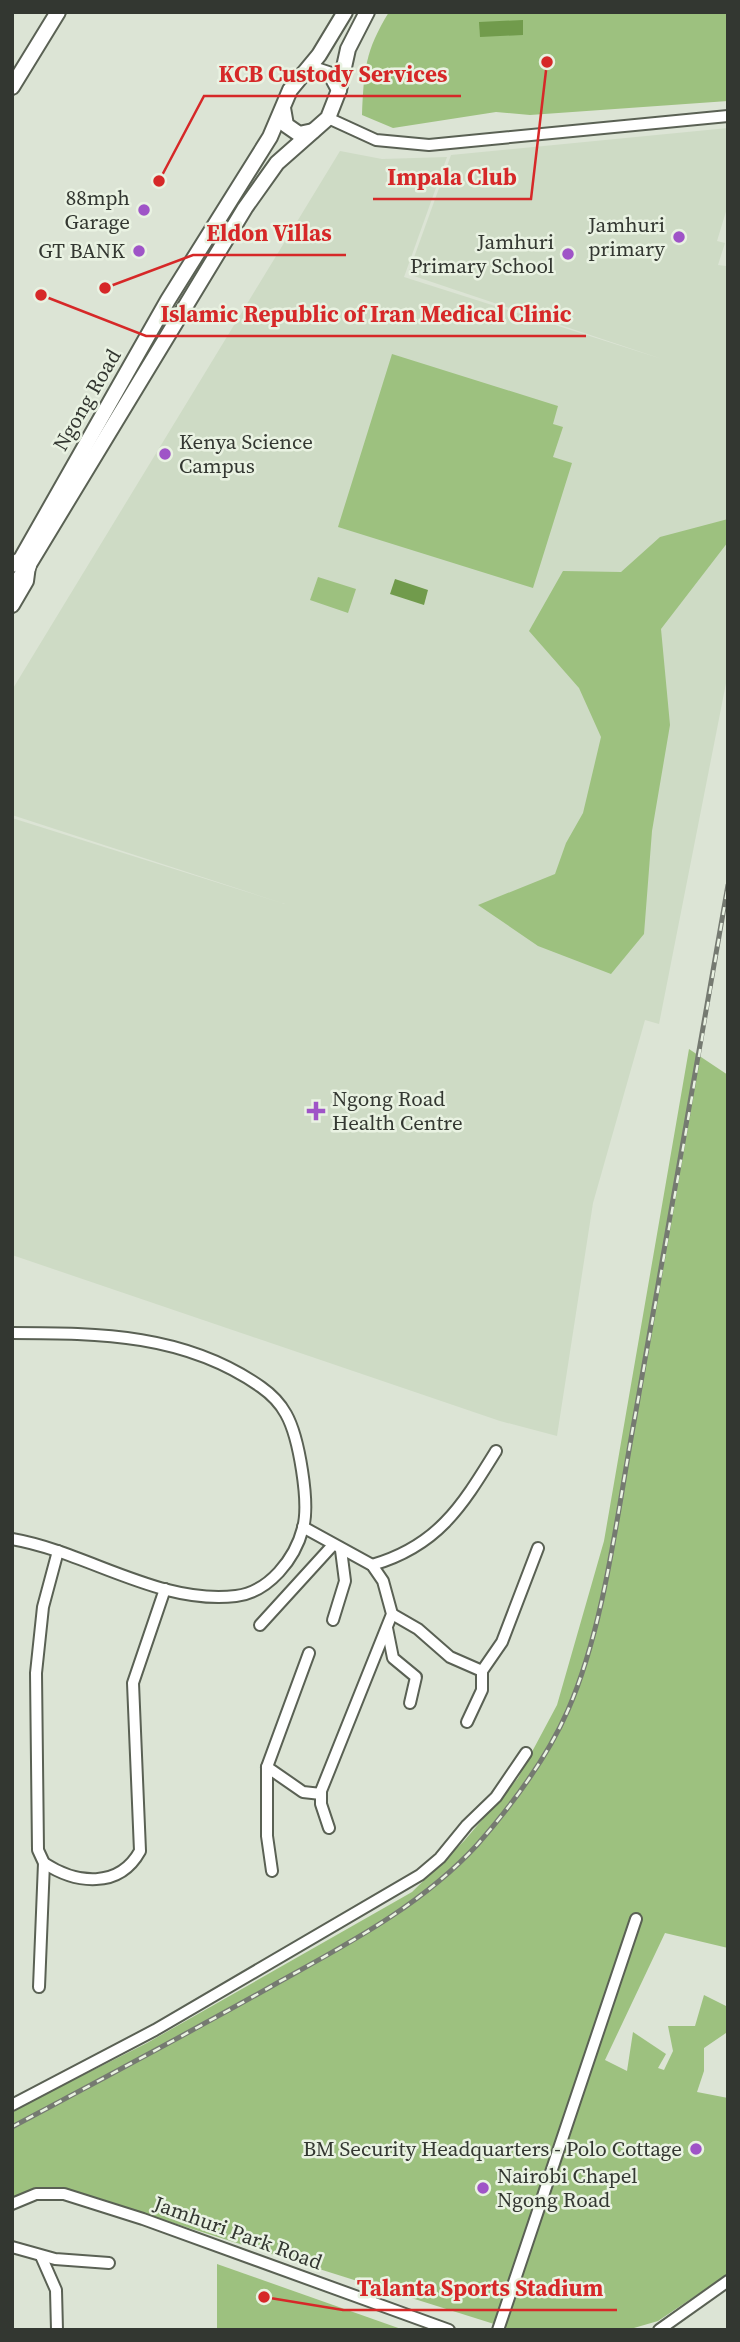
<svg xmlns="http://www.w3.org/2000/svg" width="740" height="2342" viewBox="0 0 740 2342" font-family="'Source Serif 4',serif">
  <style>
    .built { fill: #cedbc5 }
    .green { fill: #9dc17f }
    .water { fill: #719b4c }
    .lines { fill: none; stroke-linecap: round; stroke-linejoin: round }
    .street-casing { stroke: #5a6154; stroke-width: 14 }
    .secondary-casing { stroke: #5a6154; stroke-width: 18 }
    .primary-casing { stroke: #5a6154; stroke-width: 19 }
    .street { stroke: #fff; stroke-width: 10 }
    .secondary { stroke: #fff; stroke-width: 14 }
    .primary { stroke: #fff; stroke-width: 16 }
    .rail-casing { stroke: #757a71; stroke-width: 5 }
    .rail { stroke: #e9f2e2; stroke-width: 2.5; stroke-dasharray: 8; stroke-linecap: butt }
    .poi-dot { fill: #9f54c7; stroke: #e9f2e2; stroke-width: 2.5 }
    .labels { text-anchor: middle; stroke-width: 5; stroke-linejoin: round; paint-order: stroke }
    .poi-label { font-size: 21px; fill: #333731; stroke: #e9f2e2; text-anchor: end }
    .street-label { font-size: 21px; fill: #333731; stroke: #e9f2e2 }
    .leader { fill: none; stroke: #d62828; stroke-width: 2.5 }
    .callout-dot { fill: #d62828; stroke: #e9f2e2; stroke-width: 2.5 }
    .callout-label { font-size: 23px; text-anchor: middle; font-weight: bold; fill: #d62828; stroke: #e9f2e2; stroke-width: 5; stroke-linejoin: round; paint-order: stroke }
  </style>
  <rect width="100%" height="100%" fill="#dce4d5"/>
  <!-- built -->
  <polygon class="built" points="728,128 728,205 717,241 725,243 718,265 726,266 728,260 728,673 659,1024 645,1020 593,1203 557,1436 500,1421 12,1255 12,818 285,904 12,815 12,690 340,151 382,159 447,157 404,277 662,359 408,274 451,155"/>
  <!-- green -->
  <g class="green">
    <path d="M389 12H728V101L530 115 496 112 393 128 362 115C364 70 365 51 389 12Z"/>
    <polygon points="392,354 558,406 553,424 563,427 553,457 572,463 533,588 338,527"/>
    <polygon points="728,519 728,542 661,629 670,725 652,831 644,934 611,974 538,946 478,905 555,874 566,843 583,813 601,737 579,688 529,631 563,571 621,572 660,537"/>
    <polygon points="318,577 356,589 348,613 310,600"/>
    <polygon points="689,1049 728,1075 728,1948 665,1933 605,2060 627,2071 633,2032 666,2054 658,2068 664,2070 673,2051 668,2026 695,2026 704,1995 728,2007 726,2033 704,2048 704,2071 697,2092 728,2098 728,2274 658,2321 627,2330 513,2330 62,2188 37,2188 12,2197 12,2111 147,2043 412,1892 464,1841 518,1778 557,1705 604,1541"/>
    <polygon points="217,2264 404,2330 217,2330"/>
  </g>
  <!-- water -->
  <g class="water">
    <polygon points="523,20 523,35 480,37 479,22"/>
    <polygon points="395,579 428,590 424,605 390,594"/>
  </g>
  <g class="lines">
    <!-- street casing -->
    <g class="street-casing">
      <g id="street">
        <polyline points="328,118 376,140 429,145 728,116"/>
        <path d="M12 1333C100 1333 186 1334 261 1387 271 1394 280 1403 286 1414 299 1437 310 1503 303 1528 295 1559 269 1592 236 1596 159 1605 87 1552 12 1539"/>
        <polyline points="303,1527 372,1565 383,1581 392,1614 321,1791 321,1804 329,1828"/>
        <path d="M58 1551 43 1607 36 1673 38 1850 44 1863C76 1884 119 1889 140 1851L133 1683 165 1589"/>
        <path d="M372 1565C438 1546 462 1506 496 1451"/>
        <polyline points="392,1614 418,1629 450,1657 482,1671 482,1690 467,1722"/>
        <polyline points="333,1620 345,1581 341,1550"/>
        <polyline points="260,1625 332,1546"/>
        <polyline points="387,1628 393,1658 416,1677 410,1703"/>
        <polyline points="309,1653 267,1767 303,1792 321,1794"/>
        <polyline points="482,1671 502,1642 538,1548"/>
        <polyline points="267,1767 267,1836 272,1871"/>
        <polyline points="39,1987 44,1863"/>
        <polyline points="12,2105 155,2030 420,1875 440,1858 467,1825 496,1797 526,1753"/>
        <polyline points="12,2204 36,2194 64,2194 143,2219 449,2330"/>
        <polyline points="12,2247 55,2259 109,2263"/>
        <polyline points="41,2256 56,2290 57,2330"/>
        <polyline points="498,2330 636,1919"/>
        <polyline points="659,2330 728,2281"/>
      </g>
    </g>
    <!-- secondary casing -->
    <g class="secondary-casing">
      <g id="secondary">
        <polyline points="303,74 316,70 331,75 339,90"/>
        <polyline points="12,87 58,12"/>
        <polyline points="283,108 286,125 299,134 313,131"/>
        <polyline points="12,565 21,559 168,300 270,137 290,90 319,55 345,12"/>
        <polyline points="12,605 26,581 28,566 245,208 277,163 328,118 339,90 348,49 367,12"/>
      </g>
    </g>
    <!-- primary casing -->
    <g class="primary-casing">
      <polyline id="primary" points="12,592 28,566"/>
    </g>
    <!-- street -->
    <use href="#street" class="street"/>
    <!-- secondary -->
    <use href="#secondary" class="secondary"/>
    <!-- primary -->
    <use href="#primary" class="primary"/>
    <!-- rail casing -->
    <g class="rail-casing">
      <path id="rail" d="M12 2127C102 2079 191 2032 279 1982 349 1943 422 1905 477 1845 512 1805 547 1758 568 1710 605 1625 617 1513 634 1422 667 1243 698 1064 728 885"/>
    </g>
    <!-- rail -->
    <use href="#rail" class="rail"/>
  </g>
  <!-- markers -->
  <g class="poi-dot">
    <circle cx="144" cy="210" r="7"/>
    <circle cx="679" cy="237" r="7"/>
    <circle cx="139" cy="251" r="7"/>
    <circle cx="568" cy="254" r="7"/>
    <circle cx="165" cy="454" r="7"/>
    <path d="M312.5 1100.5h7v7h7v7h-7v7h-7v-7h-7v-7h7z"/>
    <circle cx="696" cy="2149" r="7"/>
    <circle cx="483" cy="2188" r="7"/>
  </g>
  <g class="labels">
    <!-- poi labels -->
    <g class="poi-label">
      <text x="130" y="205">88mph<tspan x="130" dy="24">Garage</tspan></text>
      <text x="665" y="232">Jamhuri<tspan x="665" dy="24">primary</tspan></text>
      <text x="554" y="249">Jamhuri<tspan x="554" dy="24">Primary School</tspan></text>
      <text x="125" y="258">GT BANK</text>
      <text x="179" y="449" text-anchor="start">Kenya Science<tspan x="179" dy="24">Campus</tspan></text>
      <text x="332" y="1106" text-anchor="start">Ngong Road<tspan x="332" dy="24">Health Centre</tspan></text>
      <text x="682" y="2156">BM Security Headquarters - Polo Cottage</text>
      <text x="497" y="2183" text-anchor="start">Nairobi Chapel<tspan x="497" dy="24">Ngong Road</tspan></text>
    </g>
    <!-- street labels -->
    <g class="street-label">
      <text transform="translate(87 400) rotate(-60)" y="7">Ngong Road</text>
      <text transform="translate(238 2233) rotate(20)" y="7">Jamhuri Park Road</text>
    </g>
  </g>
  <!-- callouts -->
  <path class="leader" d="M159 181L204 96H461M547 62L531 199H373M105 288L193 255H346M41 295L146 336H586M264 2297L343 2310H617"/>
  <g class="callout-dot">
    <circle cx="159" cy="181" r="7"/>
    <circle cx="547" cy="62" r="7"/>
    <circle cx="105" cy="288" r="7"/>
    <circle cx="41" cy="295" r="7"/>
    <circle cx="264" cy="2297" r="7"/>
  </g>
  <g class="callout-label">
    <text x="333" y="82">KCB Custody Services</text>
    <text x="452" y="185">Impala Club</text>
    <text x="269" y="241">Eldon Villas</text>
    <text x="366" y="322">Islamic Republic of Iran Medical Clinic</text>
    <text x="480" y="2296">Talanta Sports Stadium</text>
  </g>
  <!-- border -->
  <rect width="740" height="2342" fill="none" stroke="#333731" stroke-width="28"/>
</svg>
